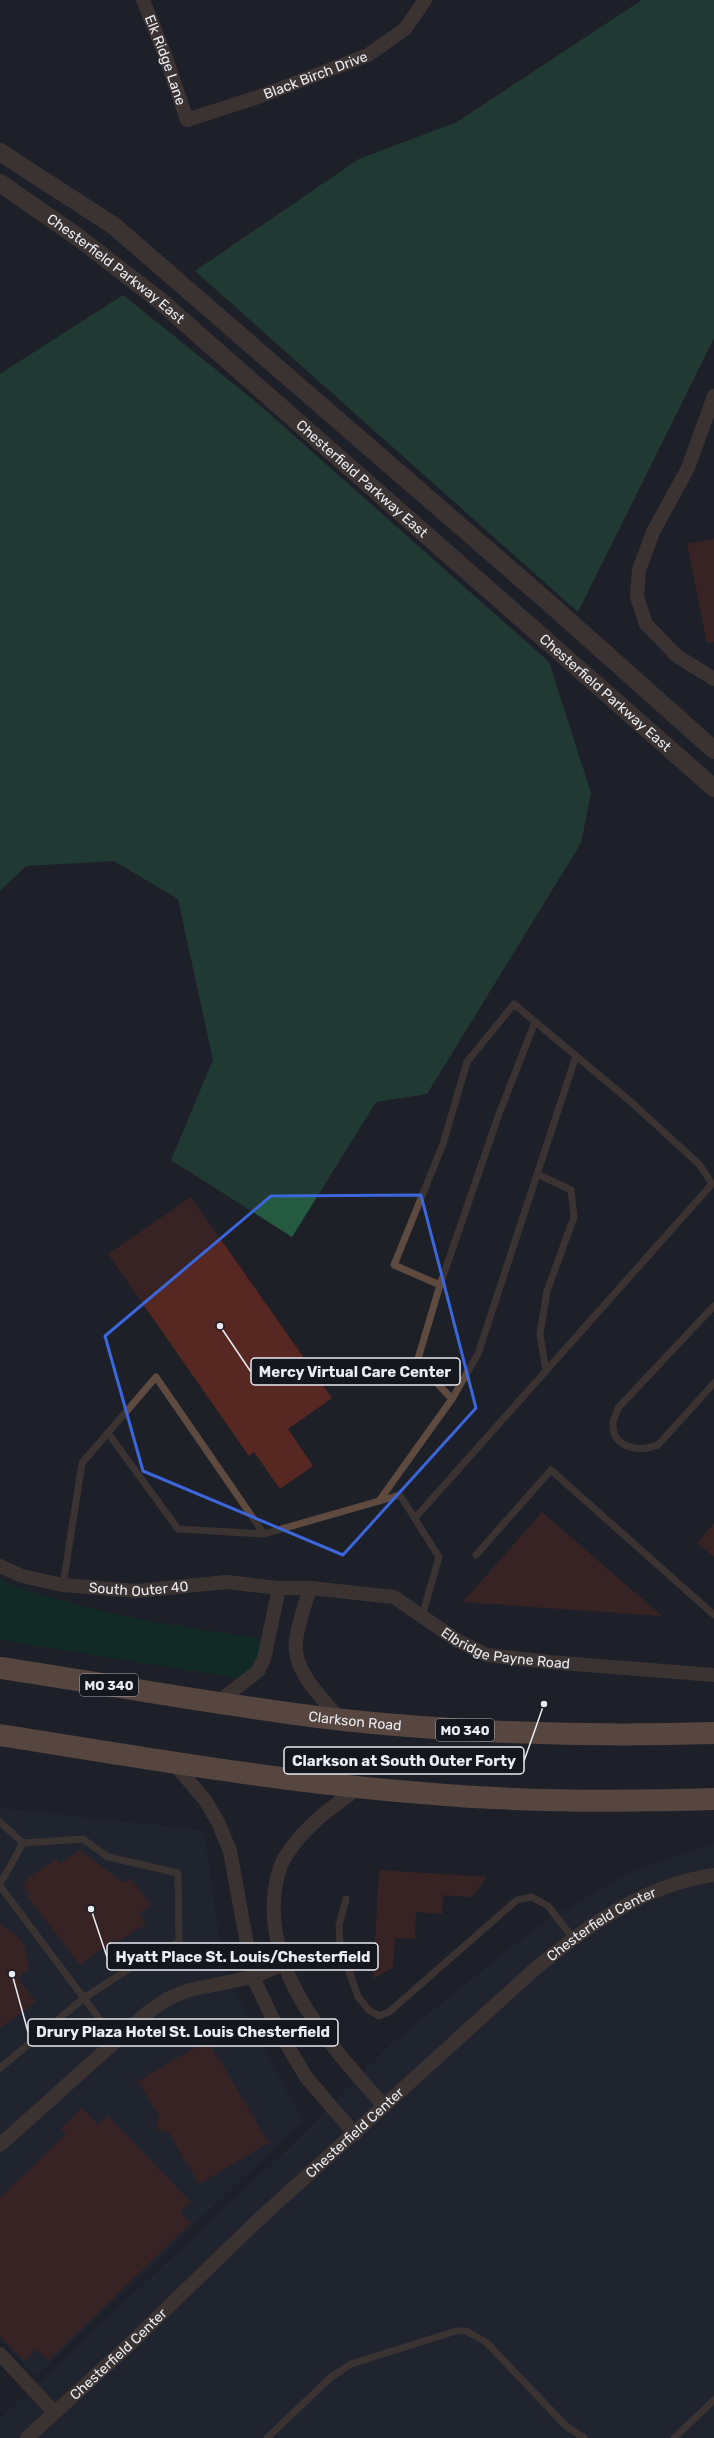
<svg xmlns="http://www.w3.org/2000/svg" width="714" height="2438" viewBox="0 0 714 2438" font-family="Rubik,sans-serif">
  <style>
    .built { fill: #252836 }
    .green { fill: #033722 }
    .forest { fill: #245a40 }
    .building { fill: #572721 }
    .lines { fill: none; stroke-linecap: round; stroke-linejoin: round }
    .service { stroke: #5e4a3f; stroke-width: 7 }
    .minor { stroke: #5e4a3f; stroke-width: 14 }
    .tertiary { stroke: #5e4a3f; stroke-width: 18 }
    .primary { stroke: #9b735b; stroke-width: 22 }
    .marked { fill: none; stroke: #3c66dc; stroke-width: 3; stroke-linejoin: round }
    .labels { text-anchor: middle; stroke-width: 4; stroke-linejoin: round; paint-order: stroke }
    .shield { fill: #15171f; stroke: #aaacb3; stroke-width: 1 }
    .shield-label { font-size: 13px; font-weight: bold; fill: #eaecf2 }
    .street-label { font-size: 14px; fill: #eaecf2; stroke: #15171f }
    .leader { fill: none; stroke: #eaecf2; stroke-width: 1.5 }
    .callout-dot { fill: #eaecf2; stroke: #15171f; stroke-width: 1.5 }
    .callout { fill: #15171f; stroke: #eaecf2; stroke-width: 1.5 }
    .callout-label { font-size: 15px; text-anchor: middle; font-weight: bold; fill: #eaecf2 }
  </style>
  <rect width="100%" height="100%" fill="#1e2028"/>
  <!-- built -->
  <g class="built">
    <polygon points="0,1808 204,1830 223,1966 302,2121 36,2377 0,2339"/>
    <polygon points="714,1844 714,2438 0,2438 0,2419 9,2410 294,2143 392,2043 535,1928 631,1871"/>
  </g>
  <!-- green -->
  <path class="green" d="M0 1579C18 1589 38 1594 57 1599 123 1619 190 1628 258 1638L264 1650 250 1680 0 1640Z"/>
  <!-- forest -->
  <g class="forest">
    <polygon points="642,0 714,0 714,338 578,612 195,271 359,159 457,122"/>
    <polygon points="123,295 256,402 549,662 591,793 581,843 427,1094 376,1102 292,1237 171,1160 213,1060 178,899 114,861 26,866 0,891 0,374"/>
  </g>
  <!-- building -->
  <g class="building">
    <polygon points="714,539 714,642 707,643 687,544"/>
    <polygon points="191,1197 332,1398 288,1429 313,1466 280,1489 254,1452 249,1456 108,1254"/>
    <polygon points="542,1512 662,1616 463,1602"/>
    <polygon points="714,1523 714,1557 697,1543"/>
    <polygon points="80,1850 124,1883 131,1878 151,1905 139,1914 146,1924 117,1942 116,1939 80,1965 27,1896 29,1895 23,1885 27,1883 25,1880 56,1859 60,1864"/>
    <polygon points="379,1870 487,1877 472,1897 443,1895 442,1914 416,1912 415,1939 395,1938 393,1968 373,1979"/>
    <polygon points="0,1924 18,1936 25,1947 28,1961 26,1963 29,1969 18,1978 36,2002 0,2028"/>
    <polygon points="208,2040 269,2143 199,2184 169,2133 156,2129 159,2116 138,2081"/>
    <polygon points="82,2108 98,2125 108,2116 191,2202 180,2212 191,2223 48,2361 37,2349 24,2361 0,2336 0,2198 66,2134 61,2129"/>
  </g>
  <g class="lines">
    <!-- service -->
    <g class="service">
      <polyline points="537,1174 571,1190 574,1217 547,1291 540,1334 546,1371"/>
      <polyline points="440,1285 499,1114 535,1022"/>
      <path d="M714 1306 618 1408C617 1413 613 1419 613 1423 612 1449 640 1452 658 1445L714 1383"/>
      <polyline points="452,1399 478,1354 576,1056"/>
      <polyline points="108,1433 178,1529 264,1534"/>
      <polyline points="379,1501 452,1399 417,1362 440,1285 394,1265 443,1144 467,1062 514,1004 631,1102 700,1165 712,1184 415,1518"/>
      <polyline points="476,1555 551,1470 714,1615"/>
      <polyline points="63,1585 82,1463 156,1377 264,1534 400,1495 439,1557 422,1616"/>
      <polyline points="0,1822 23,1843"/>
      <polyline points="0,1884 23,1843 83,1839 108,1857 178,1873 179,1942 135,1965 84,1998 0,2068"/>
      <polyline points="0,1886 116,2041"/>
      <polyline points="346,1899 339,1925 340,1945 358,1997 369,2010 379,2016 389,2012 517,1900 532,1897 548,1906 573,1938"/>
      <polyline points="267,2438 330,2378 351,2364 456,2331 466,2331 486,2342 566,2426 584,2438"/>
      <polyline points="674,2438 714,2400"/>
    </g>
    <!-- minor -->
    <g class="minor">
      <path id="s1" d="M143 0 165 55 187 120 258 97 368 55 405 29 425 0"/>
      <polyline points="714,396 688,468 653,532 639,570 637,597 646,624 677,656 714,679"/>
      <path id="s2" d="M0 1566 22 1576 63 1585 137 1591 226 1582 279 1588H310L394 1597 458 1641 487 1655 549 1662 714 1675"/>
      <path d="M310 1588C305 1605 298 1623 296 1641 292 1671 323 1699 340 1719"/>
      <polyline points="218,1702 258,1671 264,1659 279,1588"/>
      <polyline points="172,1761 205,1800 218,1822 230,1851 253,1977 276,2026 306,2077 355,2134"/>
      <path d="M360 1787C332 1807 306 1825 287 1854 278 1867 275 1885 274 1900 269 1981 335 2050 384 2106"/>
      <polyline points="0,2145 147,2013 167,1999 189,1990 253,1977 283,1964"/>
      <polyline points="0,2354 54,2412"/>
      <path id="s3" d="M27 2438 130 2344 257 2221 536 1968C588 1925 645 1885 714 1875"/>
    </g>
    <!-- tertiary -->
    <g class="tertiary">
      <polyline points="0,152 114,226 549,603 714,750"/>
      <path id="s4" d="M0 183 79 238 158 299 714 788"/>
    </g>
    <!-- primary -->
    <g class="primary">
      <path id="s5" d="M0 1668C114 1685 228 1707 343 1720 466 1733 590 1737 714 1733"/>
      <path d="M0 1735C140 1757 281 1782 422 1793 519 1802 617 1802 714 1799"/>
    </g>
  </g>
  <!-- marked area -->
  <path d="M0 0H714V2438H0ZM421 1195 476 1408 343 1555 143 1471 105 1336 271 1196Z" fill="#1e2028" fill-opacity=".55" fill-rule="evenodd"/>
  <path class="marked" d="M421 1195 476 1408 343 1555 143 1471 105 1336 271 1196Z"/>
  <g class="labels">
    <!-- shield labels -->
    <g class="shield">
      <rect x="80" y="1674" width="58" height="22" rx="3"/>
      <rect x="436" y="1719" width="58" height="22" rx="3"/>
    </g>
    <g class="shield-label">
      <text x="109" y="1690">MO 340</text>
      <text x="465" y="1735">MO 340</text>
    </g>
    <!-- street labels -->
    <g class="street-label">
      <text dy="5" stroke="none"><textPath href="#s1" startOffset="64">Elk Ridge Lane</textPath></text>
      <text dy="5" stroke="none"><textPath href="#s1" startOffset="264">Black Birch Drive</textPath></text>
      <text dy="5" stroke="none"><textPath href="#s4" startOffset="144">Chesterfield Parkway East</textPath></text>
      <text dy="5" stroke="none"><textPath href="#s4" startOffset="468">Chesterfield Parkway East</textPath></text>
      <text dy="5" stroke="none"><textPath href="#s4" startOffset="792">Chesterfield Parkway East</textPath></text>
      <text dy="5" stroke="none"><textPath href="#s2" startOffset="142">South Outer 40</textPath></text>
      <text dy="5" stroke="none"><textPath href="#s2" startOffset="525">Elbridge Payne Road</textPath></text>
      <text dy="5" stroke="none"><textPath href="#s5" startOffset="359">Clarkson Road</textPath></text>
      <text dy="5" stroke="none"><textPath href="#s3" startOffset="772">Chesterfield Center</textPath></text>
      <text dy="5" stroke="none"><textPath href="#s3" startOffset="448">Chesterfield Center</textPath></text>
      <text dy="5" stroke="none"><textPath href="#s3" startOffset="124">Chesterfield Center</textPath></text>
    </g>
  </g>
  <!-- callouts -->
  <path class="leader" d="M220 1326L251 1372M544 1704L524 1761M91 1909L107 1957M12 1974L28 2032"/>
  <g class="callout-dot">
    <circle cx="220" cy="1326" r="4"/>
    <circle cx="544" cy="1704" r="4"/>
    <circle cx="91" cy="1909" r="4"/>
    <circle cx="12" cy="1974" r="4"/>
  </g>
  <g class="callout">
    <rect x="251" y="1358" width="209" height="27" rx="4"/>
    <rect x="284" y="1747" width="240" height="27" rx="4"/>
    <rect x="107" y="1943" width="271" height="27" rx="4"/>
    <rect x="28" y="2019" width="310" height="27" rx="4"/>
  </g>
  <g class="callout-label">
    <text x="355" y="1377">Mercy Virtual Care Center</text>
    <text x="404" y="1766">Clarkson at South Outer Forty</text>
    <text x="243" y="1962">Hyatt Place St. Louis/Chesterfield</text>
    <text x="183" y="2037">Drury Plaza Hotel St. Louis Chesterfield</text>
  </g>
</svg>
